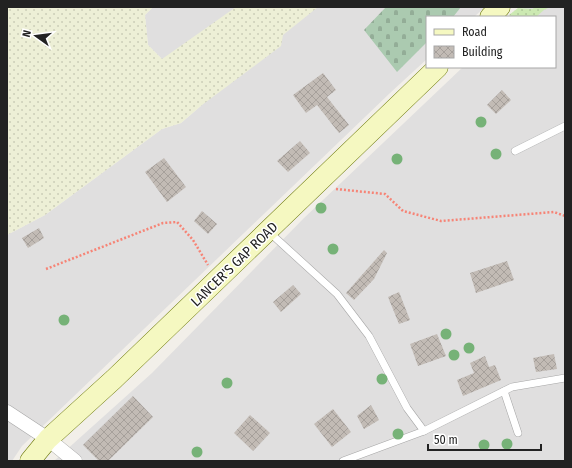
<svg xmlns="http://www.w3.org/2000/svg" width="572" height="468" viewBox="0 0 572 468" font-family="'Fira Sans Condensed',sans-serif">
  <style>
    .residential { fill: #e0dfdf }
    .farmland { fill: url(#farmland-dots) }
    .grass { fill: url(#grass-dots) }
    .cemetery { fill: url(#cemetery-stones) }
    .building { fill: url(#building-cross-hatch) }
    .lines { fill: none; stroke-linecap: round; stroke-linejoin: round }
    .lane-casing { stroke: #a6a6a6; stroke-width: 8 }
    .street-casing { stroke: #a6a6a6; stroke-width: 15 }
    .secondary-casing { stroke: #6c7909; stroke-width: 21 }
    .path { stroke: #f68476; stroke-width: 2.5; stroke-dasharray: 2 2; stroke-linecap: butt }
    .lane { stroke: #fff; stroke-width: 7 }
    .street { stroke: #fff; stroke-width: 14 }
    .secondary { stroke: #f5f8c1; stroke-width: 20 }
    .tree { fill: #76b277 }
    .labels { text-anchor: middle; stroke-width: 3; stroke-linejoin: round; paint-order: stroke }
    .street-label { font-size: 14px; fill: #222; stroke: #fff }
  </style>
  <defs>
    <pattern id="farmland-dots" width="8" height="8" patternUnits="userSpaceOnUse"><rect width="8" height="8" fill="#edefd6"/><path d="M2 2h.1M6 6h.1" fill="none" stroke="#cbcdb7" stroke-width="1.8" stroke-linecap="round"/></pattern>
    <pattern id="grass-dots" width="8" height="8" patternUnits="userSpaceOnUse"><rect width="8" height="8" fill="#cce9b2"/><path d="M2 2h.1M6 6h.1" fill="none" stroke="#afc899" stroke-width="1.8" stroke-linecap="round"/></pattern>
    <pattern id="cemetery-stones" width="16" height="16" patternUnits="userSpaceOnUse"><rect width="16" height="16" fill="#abcab0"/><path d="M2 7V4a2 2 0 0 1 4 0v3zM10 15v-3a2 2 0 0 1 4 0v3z" fill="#93ad97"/></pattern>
    <pattern id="building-cross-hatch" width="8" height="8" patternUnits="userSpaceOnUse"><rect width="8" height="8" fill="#c2bbb5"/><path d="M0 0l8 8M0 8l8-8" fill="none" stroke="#a6a09b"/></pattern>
  </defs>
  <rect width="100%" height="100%" fill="#f2efe9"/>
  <!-- residential -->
  <g class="residential">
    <polygon points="153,7 485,7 474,17 427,17 427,59 390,93 22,446 12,461 7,461 7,235 45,215 162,129 181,123 202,105 162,59 148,45 145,15"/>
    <polygon points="525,7 565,7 565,461 54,461 152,373 304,218 463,67 555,67 555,17 515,17"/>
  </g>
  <!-- farmland -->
  <polygon class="farmland" points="7,7 153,7 145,15 148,45 162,59 236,7 318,7 283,35 281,46 202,105 181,123 162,129 45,215 7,235"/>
  <!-- grass -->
  <polygon class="grass" points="534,7 550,7 544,10 536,17 511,17 509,15 518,8 533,9"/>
  <!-- cemetery -->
  <polygon class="cemetery" points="386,7 461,7 453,17 427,17 427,42 397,72 364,30"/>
  <!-- building -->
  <g class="building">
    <polygon points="323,73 336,90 327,97 349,125 339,133 317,105 306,113 293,95"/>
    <polygon points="502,90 511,100 496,114 487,105"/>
    <polygon points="300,141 310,153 288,172 277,161"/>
    <polygon points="164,158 186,187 167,202 145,172"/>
    <polygon points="202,211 217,224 208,234 194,221"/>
    <polygon points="39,228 44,238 28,248 22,238"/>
    <polygon points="384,250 387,253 374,279 354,300 346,293"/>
    <polygon points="507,261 514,280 476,293 470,273"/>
    <polygon points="293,285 301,294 281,312 273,302"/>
    <polygon points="399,292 410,320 399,324 388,297"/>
    <polygon points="437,334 446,356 418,366 410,344"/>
    <polygon points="554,354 557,369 536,372 533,358"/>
    <polygon points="485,356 489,367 495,365 501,380 463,396 457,380 474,373 470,363"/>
    <polygon points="133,396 153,417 108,461 99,461 83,445"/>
    <polygon points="371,405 379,420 364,429 357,416"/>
    <polygon points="333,409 351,432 332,447 314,424"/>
    <polygon points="250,415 270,433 253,451 234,433"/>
  </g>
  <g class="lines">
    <!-- lane casing -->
    <g class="lane-casing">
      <g id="lane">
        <polyline points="515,151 565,126"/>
        <polyline points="269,232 337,294 369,336 407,408 424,431"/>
        <polyline points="504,391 518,433"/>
        <polyline points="343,461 424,431 512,387 565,378"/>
      </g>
    </g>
    <!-- street casing -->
    <g class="street-casing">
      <polyline id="street" points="7,412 48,439 75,461"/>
    </g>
    <!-- secondary casing -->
    <g class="secondary-casing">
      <g id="secondary">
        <polyline points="490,17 500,7"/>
        <polyline points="30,461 48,439 114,379 438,67"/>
      </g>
    </g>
    <!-- path -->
    <g class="path">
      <polyline points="336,189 385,194 403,211 441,221 554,212 565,216"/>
      <polyline points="46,269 163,223 177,222 193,240 208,265"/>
    </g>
    <!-- lane -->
    <use href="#lane" class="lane"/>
    <!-- street -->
    <use href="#street" class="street"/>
    <!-- secondary -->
    <use href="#secondary" class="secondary"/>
  </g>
  <!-- trees -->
  <g class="tree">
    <circle cx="481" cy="122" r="5.5"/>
    <circle cx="496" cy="154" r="5.5"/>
    <circle cx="397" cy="159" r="5.5"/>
    <circle cx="321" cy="208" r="5.5"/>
    <circle cx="333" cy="249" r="5.5"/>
    <circle cx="64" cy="320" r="5.5"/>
    <circle cx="446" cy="334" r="5.5"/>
    <circle cx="469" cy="348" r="5.5"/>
    <circle cx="454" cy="355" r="5.5"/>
    <circle cx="382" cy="379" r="5.5"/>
    <circle cx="227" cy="383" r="5.5"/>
    <circle cx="398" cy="434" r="5.5"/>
    <circle cx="507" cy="444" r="5.5"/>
    <circle cx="484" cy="445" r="5.5"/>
    <circle cx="197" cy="452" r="5.5"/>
  </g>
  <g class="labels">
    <!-- street labels -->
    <g class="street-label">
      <text transform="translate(234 264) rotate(-44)" y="5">LANCER'S GAP ROAD</text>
    </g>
  </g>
  <!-- border -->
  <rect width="572" height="468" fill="none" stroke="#222222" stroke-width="16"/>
  <!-- legend -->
  <rect x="426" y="16" width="130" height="52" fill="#ffffff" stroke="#a7a7a7"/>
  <rect x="434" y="29" width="20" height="6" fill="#f5f8c1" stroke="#a7a7a7"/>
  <text x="462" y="36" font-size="12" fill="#222222">Road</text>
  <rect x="434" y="46" width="20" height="12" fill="url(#building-cross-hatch)" stroke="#a7a7a7"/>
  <text x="462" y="56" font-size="12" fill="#222222">Building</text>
  <!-- north arrow -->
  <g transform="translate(36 36) rotate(284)" stroke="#ffffff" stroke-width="3" paint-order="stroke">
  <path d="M0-3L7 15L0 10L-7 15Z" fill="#222222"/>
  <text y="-6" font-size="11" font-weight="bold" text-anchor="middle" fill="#222222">N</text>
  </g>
  <!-- scale -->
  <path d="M428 444v6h113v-6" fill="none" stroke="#222222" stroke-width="2"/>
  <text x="434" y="444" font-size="12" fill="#222222" stroke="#ffffff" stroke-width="3" paint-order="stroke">50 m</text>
</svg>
